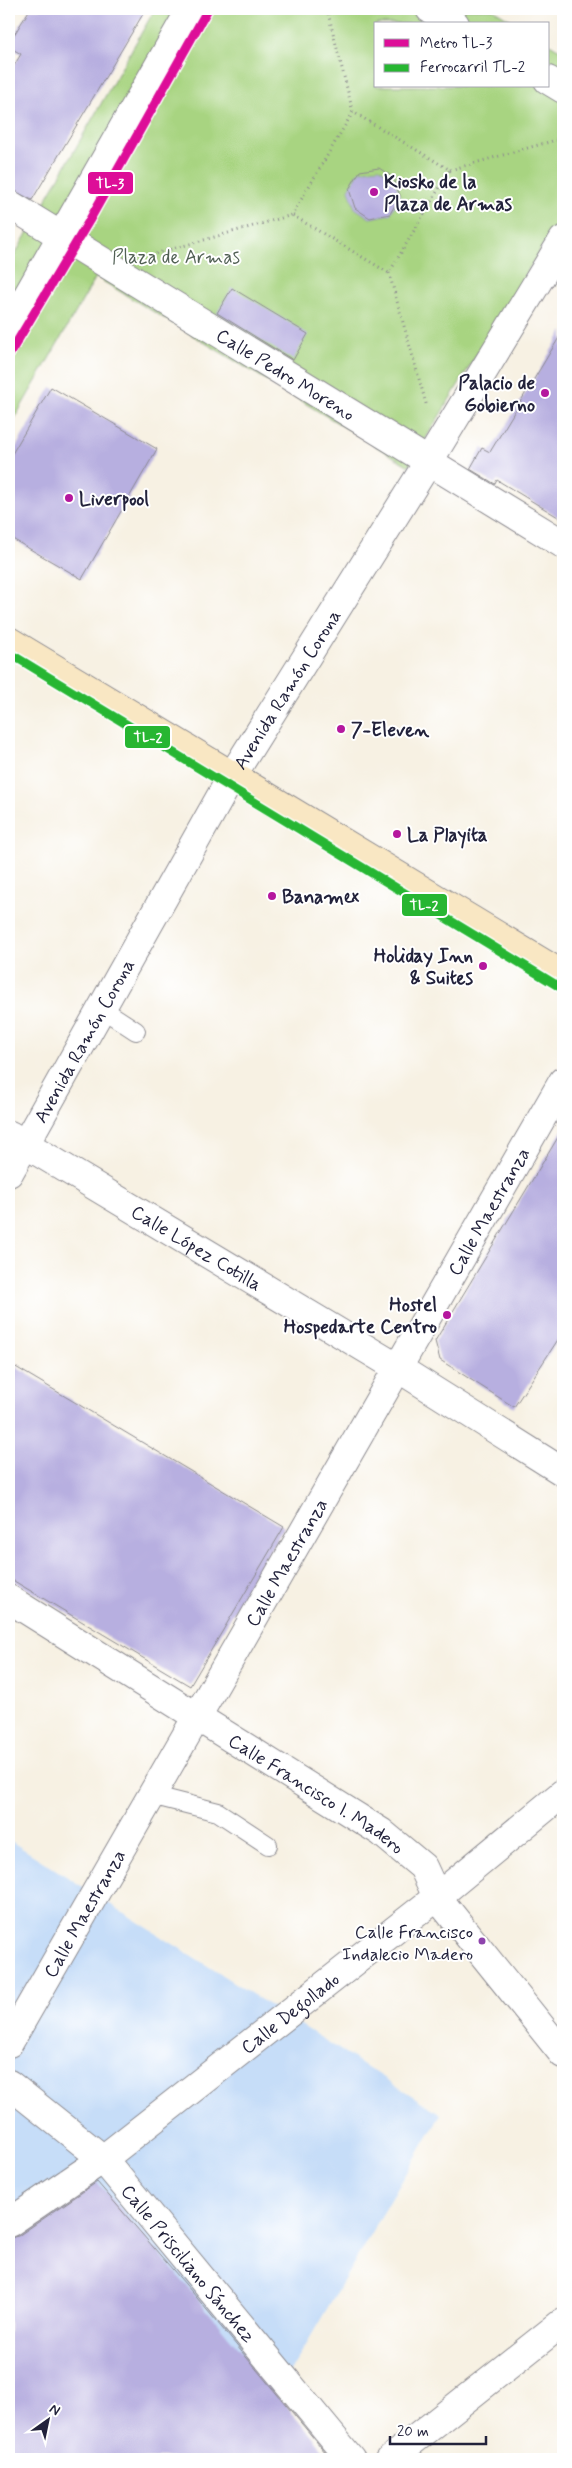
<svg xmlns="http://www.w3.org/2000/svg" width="572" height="2468" viewBox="0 0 572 2468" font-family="Mynerve,sans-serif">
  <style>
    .built { fill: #c6ddf8 }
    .green { fill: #a8d481; stroke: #657b5e; fill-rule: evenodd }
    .building { fill: #b7afe0 }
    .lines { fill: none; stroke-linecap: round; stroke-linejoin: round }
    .lane-casing { stroke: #8c8a8f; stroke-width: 20 }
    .street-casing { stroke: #8c8a8f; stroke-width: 30 }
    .secondary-casing { stroke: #8c8a8f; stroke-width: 30 }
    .path { stroke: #8c8a8f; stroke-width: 3; stroke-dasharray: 1 4; stroke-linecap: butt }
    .lane { stroke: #fff; stroke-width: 18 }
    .street { stroke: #fff; stroke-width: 28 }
    .secondary { stroke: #f9e7c3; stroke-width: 28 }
    .rail-1-casing { stroke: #fff; stroke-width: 12 }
    .rail-1 { stroke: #27b632; stroke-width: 9 }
    .metro-1-casing { stroke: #fff; stroke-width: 12 }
    .metro-1 { stroke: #dd0e98; stroke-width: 9 }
    .poi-dot { fill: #b5179e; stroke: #fff; stroke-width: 2 }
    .bus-dot { fill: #8e44ad; stroke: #fff; stroke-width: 2 }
    .labels { text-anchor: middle; stroke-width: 4; stroke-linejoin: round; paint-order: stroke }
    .bus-label { font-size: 18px; fill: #22223b; stroke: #fff; text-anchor: end }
    .poi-label { font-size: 19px; font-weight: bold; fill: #22223b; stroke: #fff; text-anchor: start }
    .park-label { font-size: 19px; fill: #516054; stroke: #fff }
    .street-label { font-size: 19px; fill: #22223b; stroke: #fff }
    .line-badge { stroke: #fff; stroke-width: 2 }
    .badge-label { font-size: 14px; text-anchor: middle; font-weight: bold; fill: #fff }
  </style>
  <rect width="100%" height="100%" fill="#fff"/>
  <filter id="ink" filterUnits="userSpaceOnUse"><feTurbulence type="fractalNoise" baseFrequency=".02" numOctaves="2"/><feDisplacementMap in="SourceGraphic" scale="10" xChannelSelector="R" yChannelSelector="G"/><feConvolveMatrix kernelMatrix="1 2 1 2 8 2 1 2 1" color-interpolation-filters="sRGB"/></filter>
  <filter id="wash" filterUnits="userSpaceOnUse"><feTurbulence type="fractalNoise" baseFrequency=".0096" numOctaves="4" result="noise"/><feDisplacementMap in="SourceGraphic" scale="20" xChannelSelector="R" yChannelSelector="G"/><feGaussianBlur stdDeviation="1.12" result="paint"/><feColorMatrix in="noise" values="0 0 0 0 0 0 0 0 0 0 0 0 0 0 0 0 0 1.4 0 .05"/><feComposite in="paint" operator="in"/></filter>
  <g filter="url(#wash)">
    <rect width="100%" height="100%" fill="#f7f1e3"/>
    <!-- built -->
    <polygon class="built" points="9,1840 441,2114 239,2459 9,2459"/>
    <!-- green -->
    <path class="green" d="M155 9H493L517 24H376V86H548V43L563 52V213L409 466 96 277 9 428V265ZM379 168 394 178 400 196 390 214 370 218 355 208 349 189 360 171Z"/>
    <g id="blocks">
      <!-- building -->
      <g class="building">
        <polygon points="30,9 146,9 32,200 9,188 9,74 21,54 9,47 9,43"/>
        <polygon points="379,168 394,178 400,196 390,214 370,218 355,208 349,189 360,171"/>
        <polygon points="232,288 308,334 293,360 217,313"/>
        <polygon points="563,331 563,520 497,480 495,484 470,469 482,448 490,452"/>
        <polygon points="51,387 157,449 82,579 9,537 9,459"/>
        <polygon points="563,1129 563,1332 514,1407 440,1360 435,1341"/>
        <polygon points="9,1363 284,1527 190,1686 9,1578"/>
        <polygon points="97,2182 192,2292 331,2459 9,2459 9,2238 18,2236"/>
      </g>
    </g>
  </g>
  <g filter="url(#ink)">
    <use href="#blocks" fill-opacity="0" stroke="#8c8a8f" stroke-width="1"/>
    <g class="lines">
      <!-- lane casing -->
      <g class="lane-casing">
        <g id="lane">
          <polyline points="101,1008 136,1031"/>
          <polyline points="151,1795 218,1812 268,1845"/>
        </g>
      </g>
      <!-- street casing -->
      <g class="street-casing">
        <g id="street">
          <polyline points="430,9 455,24"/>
          <polyline points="548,80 563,89"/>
          <path id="s1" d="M9 204 563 544"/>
          <polyline points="9,328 191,9"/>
          <path id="s2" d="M10 1135 398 1368 563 1472"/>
          <path id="s3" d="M9 1173 232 776 429 461 563 240"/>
          <path id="s4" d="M9 1599 381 1832 423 1867 437 1897 563 2054"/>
          <path id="s5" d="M9 2043 563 1081"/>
          <path id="s6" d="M9 2084 103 2159 351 2459"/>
          <path id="s7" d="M9 2223 103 2159 437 1897 563 1793"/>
          <polyline points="390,2459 563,2322"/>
        </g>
      </g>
      <!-- secondary casing -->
      <g class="secondary-casing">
        <polyline id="secondary" points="9,641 563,975"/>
      </g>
      <!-- path -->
      <g class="path">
        <polyline points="327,9 353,112"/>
        <polyline points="450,170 563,138"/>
        <polyline points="151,255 292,215 353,112 450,170 389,273 292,215"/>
        <polyline points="389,273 427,407"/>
      </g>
      <!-- lane -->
      <use href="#lane" class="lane"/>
      <!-- street -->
      <use href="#street" class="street"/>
      <!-- secondary -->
      <use href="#secondary" class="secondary"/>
      <!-- rail-1 casing -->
      <g class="rail-1-casing">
        <polyline id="rail-1" points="9,653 563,989"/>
      </g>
      <!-- rail-1 -->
      <use href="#rail-1" class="rail-1"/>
      <!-- metro-1 casing -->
      <g class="metro-1-casing">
        <polyline id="metro-1" points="9,355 89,221 208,9"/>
      </g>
      <!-- metro-1 -->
      <use href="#metro-1" class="metro-1"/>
    </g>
  </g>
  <!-- markers -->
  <g class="poi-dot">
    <circle cx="374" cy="192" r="5"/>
    <circle cx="545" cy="393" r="5"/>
    <circle cx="69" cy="498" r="5"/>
    <circle cx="341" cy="729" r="5"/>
    <circle cx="397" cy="834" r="5"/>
    <circle cx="272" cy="896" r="5"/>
    <circle cx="483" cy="966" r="5"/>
    <circle cx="447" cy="1315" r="5"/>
  </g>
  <circle class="bus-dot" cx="482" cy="1941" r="4.5"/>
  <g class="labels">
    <!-- bus labels -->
    <g class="bus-label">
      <text x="473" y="1938">Calle Francisco<tspan x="473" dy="22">Indalecio Madero</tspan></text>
    </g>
    <!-- poi labels -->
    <g class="poi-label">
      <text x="384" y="188">Kiosko de la<tspan x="384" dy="22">Plaza de Armas</tspan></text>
      <text x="535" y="389" text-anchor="end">Palacio de<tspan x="535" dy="22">Gobierno</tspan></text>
      <text x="79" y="505">Liverpool</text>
      <text x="351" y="736">7-Eleven</text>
      <text x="407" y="841">La Playita</text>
      <text x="282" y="903">Banamex</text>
      <text x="473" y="962" text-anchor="end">Holiday Inn<tspan x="473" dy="22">&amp; Suites</tspan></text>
      <text x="437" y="1311" text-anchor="end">Hostel<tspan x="437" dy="22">Hospedarte Centro</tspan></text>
    </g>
    <!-- park labels -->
    <g class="park-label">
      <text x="176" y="263">Plaza de Armas</text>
    </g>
    <!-- street labels -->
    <g class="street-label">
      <text dy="7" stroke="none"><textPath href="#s1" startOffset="325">Calle Pedro Moreno</textPath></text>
      <text dy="7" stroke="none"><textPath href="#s3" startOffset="558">Avenida Ramón Corona</textPath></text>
      <text dy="7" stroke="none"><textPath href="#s3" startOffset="152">Avenida Ramón Corona</textPath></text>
      <text dy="7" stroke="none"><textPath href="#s5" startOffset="960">Calle Maestranza</textPath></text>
      <text dy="7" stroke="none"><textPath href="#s2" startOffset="218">Calle López Cotilla</textPath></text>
      <text dy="7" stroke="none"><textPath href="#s5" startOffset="555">Calle Maestranza</textPath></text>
      <text dy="7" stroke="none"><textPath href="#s4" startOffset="364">Calle Francisco I. Madero</textPath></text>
      <text dy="7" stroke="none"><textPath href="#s5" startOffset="150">Calle Maestranza</textPath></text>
      <text dy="7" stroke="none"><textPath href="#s7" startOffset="351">Calle Degollado</textPath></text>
      <text dy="7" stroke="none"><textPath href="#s6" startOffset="255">Calle Prisciliano Sánchez</textPath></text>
    </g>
  </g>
  <g class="line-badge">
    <rect x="87" y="171" width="47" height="24" rx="5" fill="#dd0e98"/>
    <rect x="124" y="725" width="47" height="24" rx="5" fill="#27b632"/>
    <rect x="401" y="893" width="47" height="24" rx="5" fill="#27b632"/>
  </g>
  <g class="badge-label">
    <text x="110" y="188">TL-3</text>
    <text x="148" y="742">TL-2</text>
    <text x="424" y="910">TL-2</text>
  </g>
  <!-- margin -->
  <rect width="572" height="2468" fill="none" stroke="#fff" stroke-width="30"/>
  <!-- legend -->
  <rect x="374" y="22" width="175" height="65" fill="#ffffff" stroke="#a7a7b1"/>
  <rect x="384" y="39" width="25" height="8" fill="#dd0e98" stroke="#a7a7b1"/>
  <text x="420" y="48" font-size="15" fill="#22223b">Metro TL-3</text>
  <rect x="384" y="64" width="25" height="8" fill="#27b632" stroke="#a7a7b1"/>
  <text x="420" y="72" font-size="15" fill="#22223b">Ferrocarril TL-2</text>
  <!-- north arrow -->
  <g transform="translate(48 2420) rotate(33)" stroke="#ffffff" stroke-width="4" paint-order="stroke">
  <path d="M0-4L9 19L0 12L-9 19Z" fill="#22223b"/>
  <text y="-8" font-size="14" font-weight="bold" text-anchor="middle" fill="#22223b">N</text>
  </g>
  <!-- scale -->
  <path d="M390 2436v8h96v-8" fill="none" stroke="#22223b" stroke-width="2.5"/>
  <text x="397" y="2436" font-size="15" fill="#22223b" stroke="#ffffff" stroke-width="4" paint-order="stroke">20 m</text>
</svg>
